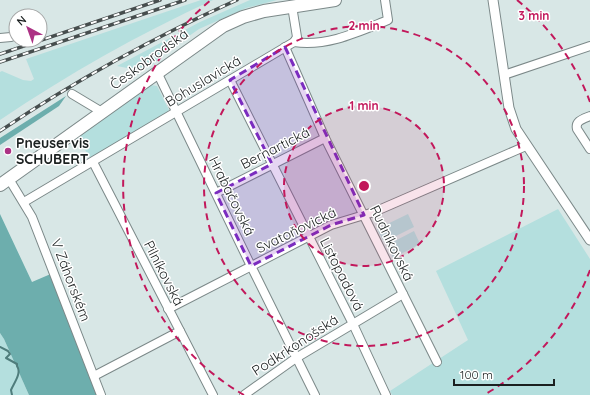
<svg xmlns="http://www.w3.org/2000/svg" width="590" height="395" viewBox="0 0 590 395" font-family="Quicksand,sans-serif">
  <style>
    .green { fill: #b4dfde }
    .forest { fill: #6daead }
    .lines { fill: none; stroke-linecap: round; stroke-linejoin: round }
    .stream { stroke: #4f7d7c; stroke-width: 2 }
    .minor-casing { stroke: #7c8989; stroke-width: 10 }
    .tertiary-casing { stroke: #7c8989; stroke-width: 11 }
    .primary-casing { stroke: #7c8989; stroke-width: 14 }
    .minor { stroke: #fff; stroke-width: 8 }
    .tertiary { stroke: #fff; stroke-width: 9 }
    .primary { stroke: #fff; stroke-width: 12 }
    .rail-casing { stroke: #474e4e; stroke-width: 3.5 }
    .rail { stroke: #fff; stroke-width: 2; stroke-dasharray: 6; stroke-linecap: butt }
    .marked { fill: #7b2cbf; fill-opacity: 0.2; stroke: #7b2cbf; stroke-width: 3; stroke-dasharray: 8 5; stroke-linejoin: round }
    .ring { fill: none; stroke: #c2185b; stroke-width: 2; stroke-dasharray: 7 5 }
    .poi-dot { fill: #ac3184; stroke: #fff; stroke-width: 1.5 }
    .labels { text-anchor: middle; stroke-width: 3; stroke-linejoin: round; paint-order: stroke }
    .street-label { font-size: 14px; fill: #1b2020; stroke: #fff }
    .poi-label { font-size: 14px; font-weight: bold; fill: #1b2020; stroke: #fff; text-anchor: start }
    .centre { fill: #c2185b; stroke: #fff; stroke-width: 2 }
    .ring-label { font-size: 12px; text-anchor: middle; font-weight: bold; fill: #c2185b; stroke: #fff; stroke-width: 3; stroke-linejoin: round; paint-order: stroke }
  </style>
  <rect width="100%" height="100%" fill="#d8e7e6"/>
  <!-- green -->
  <g class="green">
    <path d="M201 0H213C139 34 68 74 0 120V72L2 71 23 80 31 81 34 79 26 59Z"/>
    <polygon points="250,0 277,0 246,8 199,29 165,53 151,66 145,68 127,68 117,66 200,22"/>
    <polygon points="151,85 157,86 169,110 167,112 91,158 76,138"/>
    <polygon points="558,209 590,259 590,395 392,395 390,391 468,340 436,271"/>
    <polygon points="408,214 414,227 384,242 377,229"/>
    <polygon points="414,231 420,244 393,258 387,245"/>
    <polygon points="0,333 4,339 29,395 0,395"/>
  </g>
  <!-- forest -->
  <g class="forest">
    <polygon points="66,96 59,106 0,145 0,138"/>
    <polygon points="0,214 32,282 53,273 97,395 29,395 4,339 0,333"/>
  </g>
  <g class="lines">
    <!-- stream -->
    <path class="stream" d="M0 347 8 351 10 354 6 358 17 364V366C22 373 14 383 11 390L12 395"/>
    <!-- minor casing -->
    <g class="minor-casing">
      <g id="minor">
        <polyline points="292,6 297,37 294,42"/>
        <polyline points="0,38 11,37"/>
        <polyline points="285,47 325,138 437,362"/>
        <polyline points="157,72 251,266 315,395"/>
        <polyline points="504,75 590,46"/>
        <polyline points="230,80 353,324 386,395"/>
        <polyline points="72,94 102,112"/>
        <path d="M590 116C583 119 575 121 577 129L590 149"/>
        <polyline points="93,162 213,395"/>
        <polyline points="9,179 32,217 101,395"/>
        <polyline points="216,193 325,138"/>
        <path d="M24 202 294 42C327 47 358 32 388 20L385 0"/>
        <polyline points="168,309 331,225 374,212 526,146"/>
        <polyline points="94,376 180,331"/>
        <polyline points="244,395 296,358 403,294"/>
      </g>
    </g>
    <!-- tertiary casing -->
    <g class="tertiary-casing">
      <polyline id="tertiary" points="493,0 509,108 516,129 590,240"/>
    </g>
    <!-- primary casing -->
    <g class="primary-casing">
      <polyline id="primary" points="0,185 223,26 243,17 264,11 335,0"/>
    </g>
    <!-- minor -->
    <use href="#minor" class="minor"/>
    <!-- tertiary -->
    <use href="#tertiary" class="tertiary"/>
    <!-- primary -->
    <use href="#primary" class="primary"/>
    <!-- rail casing -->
    <g class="rail-casing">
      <g id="rail">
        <polyline points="0,54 160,0"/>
        <polyline points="0,62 185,0"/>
        <path d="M0 131C75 81 154 37 237 0"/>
      </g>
    </g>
    <!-- rail -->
    <use href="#rail" class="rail"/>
  </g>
  <!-- marked area -->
  <path class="marked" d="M285 47 364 215 331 225 251 266 216 193 272 164 230 80Z"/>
  <!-- distance rings -->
  <circle cx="364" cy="186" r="80" fill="#c2185b" fill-opacity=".12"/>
  <g class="ring">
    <circle cx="364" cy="186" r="80"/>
    <circle cx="364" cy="186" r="160"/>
    <path d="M590 270A241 241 0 0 1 484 395M244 395A241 241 0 0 1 211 0M517 0A241 241 0 0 1 590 102"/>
  </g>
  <!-- markers -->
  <circle class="poi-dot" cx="8" cy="151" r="4"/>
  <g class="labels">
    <!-- street labels -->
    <g class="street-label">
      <text transform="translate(149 59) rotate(-36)" y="5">Českobrodská</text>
      <text transform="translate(203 81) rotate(-31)" y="5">Bohuslavická</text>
      <text transform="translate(275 148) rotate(-27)" y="5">Bernartická</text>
      <text transform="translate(232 196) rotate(64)" y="5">Hrabačovská</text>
      <text transform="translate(296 230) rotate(-26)" y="5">Svatoňovická</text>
      <text transform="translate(392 243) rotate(64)" y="5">Rudníkovská</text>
      <text transform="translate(164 273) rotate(63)" y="5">Pilníkovská</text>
      <text transform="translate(342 274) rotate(63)" y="5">Listopadová</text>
      <text transform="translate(71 280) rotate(69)" y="5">V Záhorském</text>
      <text transform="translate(295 345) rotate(-33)" y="5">Podkrkonošská</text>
    </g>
    <!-- poi labels -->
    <g class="poi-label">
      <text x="16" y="148">Pneuservis<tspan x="16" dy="16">SCHUBERT</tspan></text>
    </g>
  </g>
  <circle cx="364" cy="186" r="6" class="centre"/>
  <g class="ring-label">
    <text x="534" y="20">3 min</text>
    <text x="364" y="30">2 min</text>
    <text x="364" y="110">1 min</text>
  </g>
  <!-- north arrow -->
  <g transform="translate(28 28) rotate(319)"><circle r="19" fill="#ffffff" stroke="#a4a6a6"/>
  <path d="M0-3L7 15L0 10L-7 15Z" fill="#ac3184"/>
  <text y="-6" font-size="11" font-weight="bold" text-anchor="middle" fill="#1b2020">N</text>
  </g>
  <!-- scale -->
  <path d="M454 379v6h100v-6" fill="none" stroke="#1b2020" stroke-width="2"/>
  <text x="460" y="379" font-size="12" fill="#1b2020" stroke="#ffffff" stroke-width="3" paint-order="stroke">100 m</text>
</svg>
